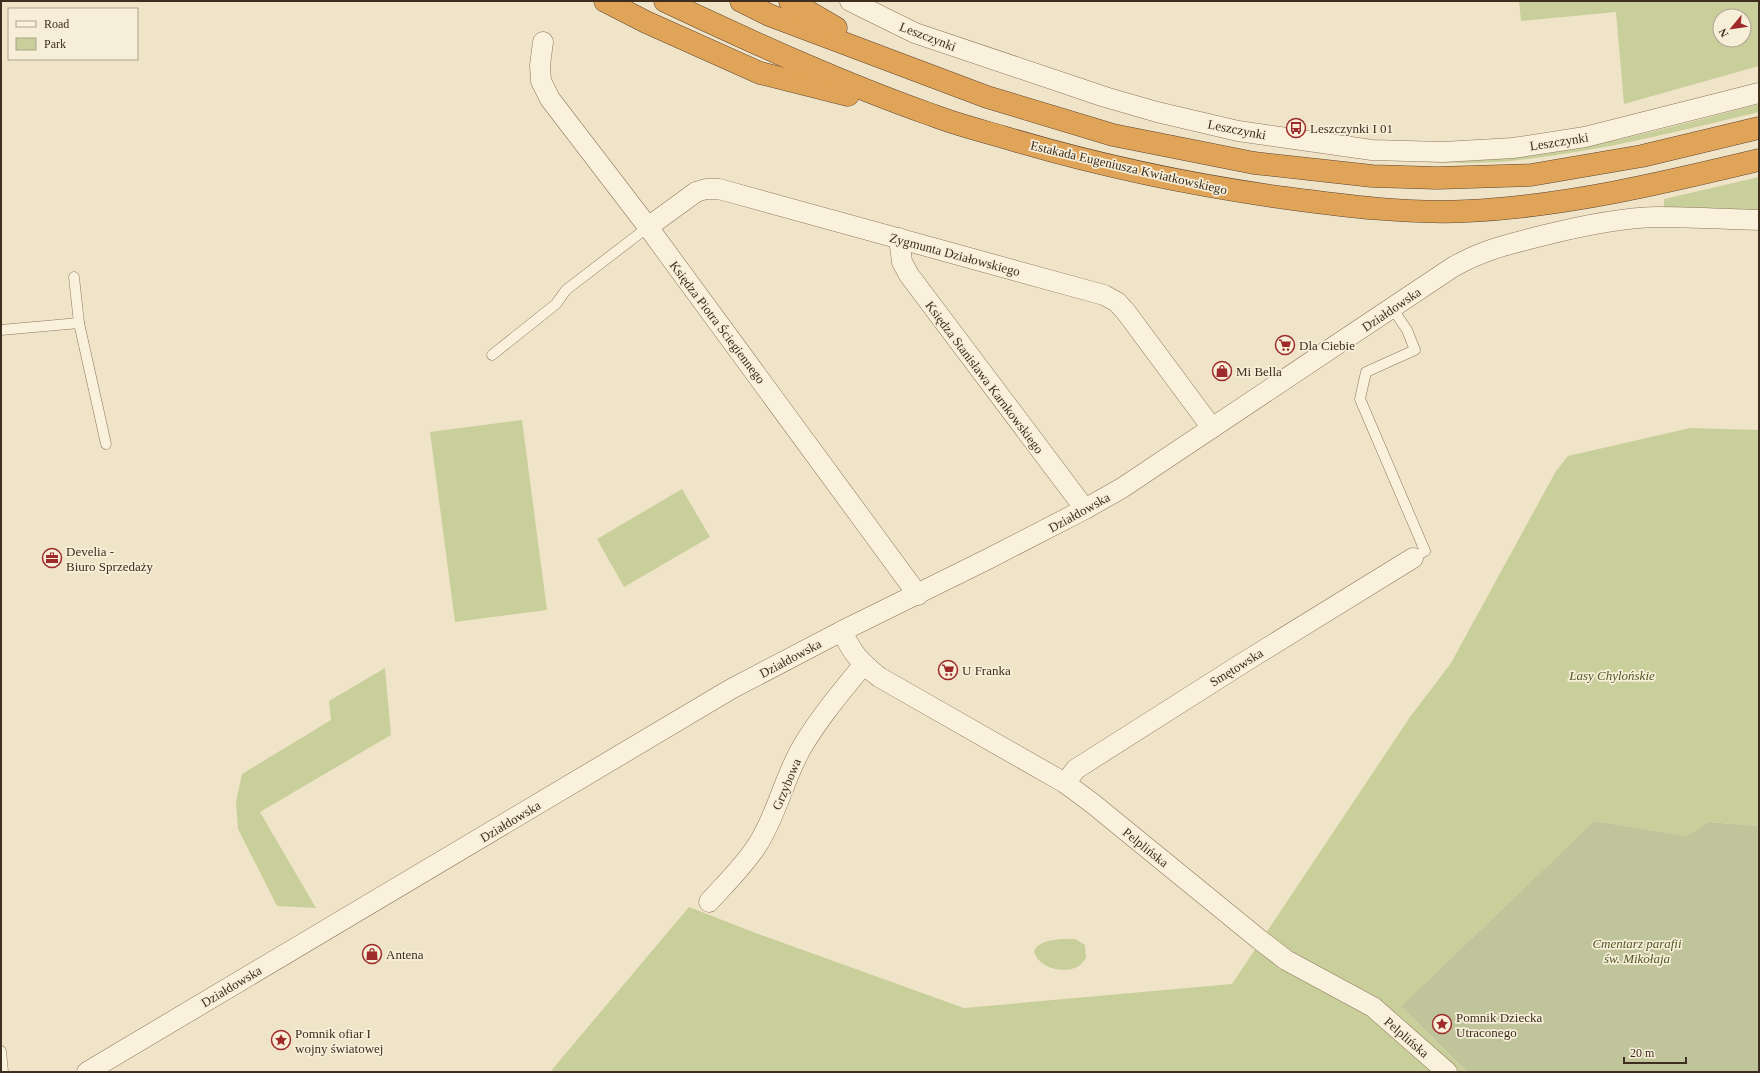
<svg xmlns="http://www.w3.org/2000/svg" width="1760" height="1073" viewBox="0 0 1760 1073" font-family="'Times New Roman',serif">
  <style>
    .green { fill: #c9cf9b; fill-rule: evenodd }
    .cemetery { fill: #bfc49a }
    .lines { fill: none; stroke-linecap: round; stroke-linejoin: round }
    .lane-casing { stroke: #8d765c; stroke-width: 11 }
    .street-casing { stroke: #8d765c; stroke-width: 21 }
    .highway-casing { stroke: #5b4430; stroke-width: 23 }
    .lane { stroke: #faf1dc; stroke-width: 10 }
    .street { stroke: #faf1dc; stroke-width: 20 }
    .highway { stroke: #e0a458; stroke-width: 22 }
    .labels { text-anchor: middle; stroke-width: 3.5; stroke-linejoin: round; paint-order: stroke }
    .street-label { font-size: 13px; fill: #3d2e20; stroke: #f7eed8 }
    .poi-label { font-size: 13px; fill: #3d2e20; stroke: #f7eed8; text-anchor: start }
    .park-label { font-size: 13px; font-style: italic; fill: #4d5a26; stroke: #f7eed8 }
  </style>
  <rect width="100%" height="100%" fill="#f0e4c8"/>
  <!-- green -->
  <g class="green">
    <path d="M1519 1H1759V66L1624 104 1616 12 1521 21ZM1720 16H1744V40H1720Z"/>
    <path d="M1759 104V112C1680 131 1601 151 1520 160 1487 164 1452 163 1419 162 1458 160 1498 160 1537 155 1612 144 1686 123 1759 104Z"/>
    <polygon points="1759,177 1759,211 1664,207 1664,199"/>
    <polygon points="522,420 547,610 455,622 430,432"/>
    <polygon points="1690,428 1759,430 1759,826 1708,822 1687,836 1594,821 1401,1006 1467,1072 550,1072 689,907 753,932 964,1008 1232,984 1410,717 1451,663 1556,471 1568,456"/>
    <polygon points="682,489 710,537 624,587 597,539"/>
    <polygon points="385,668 391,735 260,812 316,908 277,906 238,829 236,802 242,774 331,720 329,701"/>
    <path d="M1060 939H1075L1085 945 1086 958C1083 961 1081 966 1077 967 1063 974 1038 968 1034 951 1039 941 1050 941 1060 939Z"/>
  </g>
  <!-- cemetery -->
  <polygon class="cemetery" points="1594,821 1687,836 1708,822 1759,826 1759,1072 1467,1072 1401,1006"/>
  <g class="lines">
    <!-- lane casing -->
    <g class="lane-casing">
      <g id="lane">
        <polyline points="1392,308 1407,330 1415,350 1366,372 1360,399 1425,551 1413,558"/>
        <polyline points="79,323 106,444"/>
        <polyline points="1,330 79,323 74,277"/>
        <polyline points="492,355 556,304 566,290 648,227"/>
        <polyline points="1,1051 3,1072"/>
      </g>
    </g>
    <!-- street casing -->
    <g class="street-casing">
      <g id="street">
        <polyline points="850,1 915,33 1105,97 1157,112 1238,131 1372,150 1443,152 1513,148 1585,137 1759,93"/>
        <polyline points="543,42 540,65 541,81 550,99 648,227 918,595"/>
        <polyline points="648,227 696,192 706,189 719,189 1104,295 1117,302 1126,312 1212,428"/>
        <polyline points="899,238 902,262 909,275 1085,509"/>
        <path d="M842 631C852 653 860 662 879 677L1065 783 1092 803 1260 940 1286 960 1373 1007 1447 1072"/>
        <polyline points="1065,783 1076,769 1246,661 1413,558"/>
        <path d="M709 902C725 884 745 865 758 844 777 814 784 778 802 747 819 718 842 691 864 664"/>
        <path d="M87 1072 731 689 842 631 990 558 1085 509 1122 488 1453 267C1485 249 1510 244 1545 235 1581 226 1619 218 1656 217 1690 217 1725 219 1759 220"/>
      </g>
    </g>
    <!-- highway casing -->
    <g class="highway-casing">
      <g id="highway">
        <polyline points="605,1 646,22 760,73 848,95"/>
        <path d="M665 1C752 42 841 83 932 115 955 124 979 130 1003 137 1096 165 1190 185 1286 198 1346 206 1407 214 1468 211 1567 206 1663 183 1759 160"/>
        <polyline points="741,1 769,15 987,97 1113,135 1254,163 1372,176 1437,178 1531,175 1642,156 1759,128"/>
        <polyline points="790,1 836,28"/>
      </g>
    </g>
    <!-- lane -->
    <use href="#lane" class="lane"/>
    <!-- street -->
    <use href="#street" class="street"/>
    <!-- highway -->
    <use href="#highway" class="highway"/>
  </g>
  <!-- icons -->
  <defs>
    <g id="bus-ring" transform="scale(1)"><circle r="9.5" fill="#f7eed8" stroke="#9e2a2b" stroke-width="1.5"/><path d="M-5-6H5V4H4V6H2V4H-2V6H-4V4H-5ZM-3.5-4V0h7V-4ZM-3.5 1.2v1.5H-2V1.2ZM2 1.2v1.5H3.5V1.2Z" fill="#9e2a2b"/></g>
    <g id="supermarket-ring" transform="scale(1)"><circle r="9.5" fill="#f7eed8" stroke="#9e2a2b" stroke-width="1.5"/><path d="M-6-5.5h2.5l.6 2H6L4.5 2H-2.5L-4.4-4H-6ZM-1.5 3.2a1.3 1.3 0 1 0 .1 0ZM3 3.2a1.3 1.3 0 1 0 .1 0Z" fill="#9e2a2b"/></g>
    <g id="shop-ring" transform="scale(1)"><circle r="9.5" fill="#f7eed8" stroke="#9e2a2b" stroke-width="1.5"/><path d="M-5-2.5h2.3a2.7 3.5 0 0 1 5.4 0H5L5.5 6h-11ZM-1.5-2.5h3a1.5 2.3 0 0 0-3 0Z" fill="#9e2a2b"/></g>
    <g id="office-ring" transform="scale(1)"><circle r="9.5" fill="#f7eed8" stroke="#9e2a2b" stroke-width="1.5"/><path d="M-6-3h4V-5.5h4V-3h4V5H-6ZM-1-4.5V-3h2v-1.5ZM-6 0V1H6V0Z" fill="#9e2a2b"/></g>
    <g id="sight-ring" transform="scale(1)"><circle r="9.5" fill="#f7eed8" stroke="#9e2a2b" stroke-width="1.5"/><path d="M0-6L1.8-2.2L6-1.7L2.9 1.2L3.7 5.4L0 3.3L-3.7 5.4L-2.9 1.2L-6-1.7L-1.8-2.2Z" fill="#9e2a2b"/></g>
  </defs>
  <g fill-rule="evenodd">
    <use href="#bus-ring" x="1296" y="128"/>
    <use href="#supermarket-ring" x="1285" y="345"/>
    <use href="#shop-ring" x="1222" y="371"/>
    <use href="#office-ring" x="52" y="558"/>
    <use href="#supermarket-ring" x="948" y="670"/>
    <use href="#shop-ring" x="372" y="954"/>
    <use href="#sight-ring" x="1442" y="1024"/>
    <use href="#sight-ring" x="281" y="1040"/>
  </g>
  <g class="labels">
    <!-- street labels -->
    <g class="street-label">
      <text transform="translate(928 36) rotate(21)" y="5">Leszczynki</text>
      <text transform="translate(1237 129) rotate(11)" y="5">Leszczynki</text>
      <text transform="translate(1559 141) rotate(-9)" y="5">Leszczynki</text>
      <text transform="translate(1129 167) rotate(13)" y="5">Estakada Eugeniusza Kwiatkowskiego</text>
      <text transform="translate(955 254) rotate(15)" y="5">Zygmunta Działowskiego</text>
      <text transform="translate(1391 309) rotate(-34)" y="5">Działdowska</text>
      <text transform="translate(718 322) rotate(53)" y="5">Księdza Piotra Ściegiennego</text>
      <text transform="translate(985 377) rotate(53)" y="5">Księdza Stanisława Karnkowskiego</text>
      <text transform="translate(1079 512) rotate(-29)" y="5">Działdowska</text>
      <text transform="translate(790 658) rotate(-28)" y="5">Działdowska</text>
      <text transform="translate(1236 667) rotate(-32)" y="5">Smętowska</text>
      <text transform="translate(786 784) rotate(-67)" y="5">Grzybowa</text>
      <text transform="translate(510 821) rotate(-31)" y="5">Działdowska</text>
      <text transform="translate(1146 847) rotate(39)" y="5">Pelplińska</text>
      <text transform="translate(231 986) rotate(-31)" y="5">Działdowska</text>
      <text transform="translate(1407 1037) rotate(41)" y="5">Pelplińska</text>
    </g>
    <!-- poi labels -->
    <g class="poi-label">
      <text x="1310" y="133">Leszczynki I 01</text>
      <text x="1299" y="350">Dla Ciebie</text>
      <text x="1236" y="376">Mi Bella</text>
      <text x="66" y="556">Develia -<tspan x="66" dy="15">Biuro Sprzedaży</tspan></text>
      <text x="962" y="675">U Franka</text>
      <text x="386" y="959">Antena</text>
      <text x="1456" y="1022">Pomnik Dziecka<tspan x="1456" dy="15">Utraconego</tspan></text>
      <text x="295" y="1038">Pomnik ofiar I<tspan x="295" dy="15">wojny światowej</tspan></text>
    </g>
    <!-- park labels -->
    <g class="park-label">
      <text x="1612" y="680">Lasy Chylońskie</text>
      <text x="1637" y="948">Cmentarz parafii<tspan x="1637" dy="15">św. Mikołaja</tspan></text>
    </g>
  </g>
  <!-- border -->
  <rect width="1760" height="1073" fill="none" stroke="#3d2e20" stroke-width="4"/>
  <!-- legend -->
  <rect x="8" y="8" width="130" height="52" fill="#f7eed8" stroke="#ada18e"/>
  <rect x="16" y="21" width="20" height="6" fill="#faf1dc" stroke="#ada18e"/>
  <text x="44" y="28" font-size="12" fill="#3d2e20">Road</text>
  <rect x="16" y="38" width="20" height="12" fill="#c9cf9b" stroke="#ada18e"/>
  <text x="44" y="48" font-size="12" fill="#3d2e20">Park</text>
  <!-- north arrow -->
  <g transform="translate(1732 28) rotate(241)"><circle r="19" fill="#f7eed8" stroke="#ada18e"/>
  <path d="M0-3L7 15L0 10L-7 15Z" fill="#9e2a2b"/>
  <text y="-6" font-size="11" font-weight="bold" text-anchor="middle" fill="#3d2e20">N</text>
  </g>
  <!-- scale -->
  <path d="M1624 1057v6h62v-6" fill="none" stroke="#3d2e20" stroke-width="2"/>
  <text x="1630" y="1057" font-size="12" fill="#3d2e20" stroke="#f7eed8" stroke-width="3" paint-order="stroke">20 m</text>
</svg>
